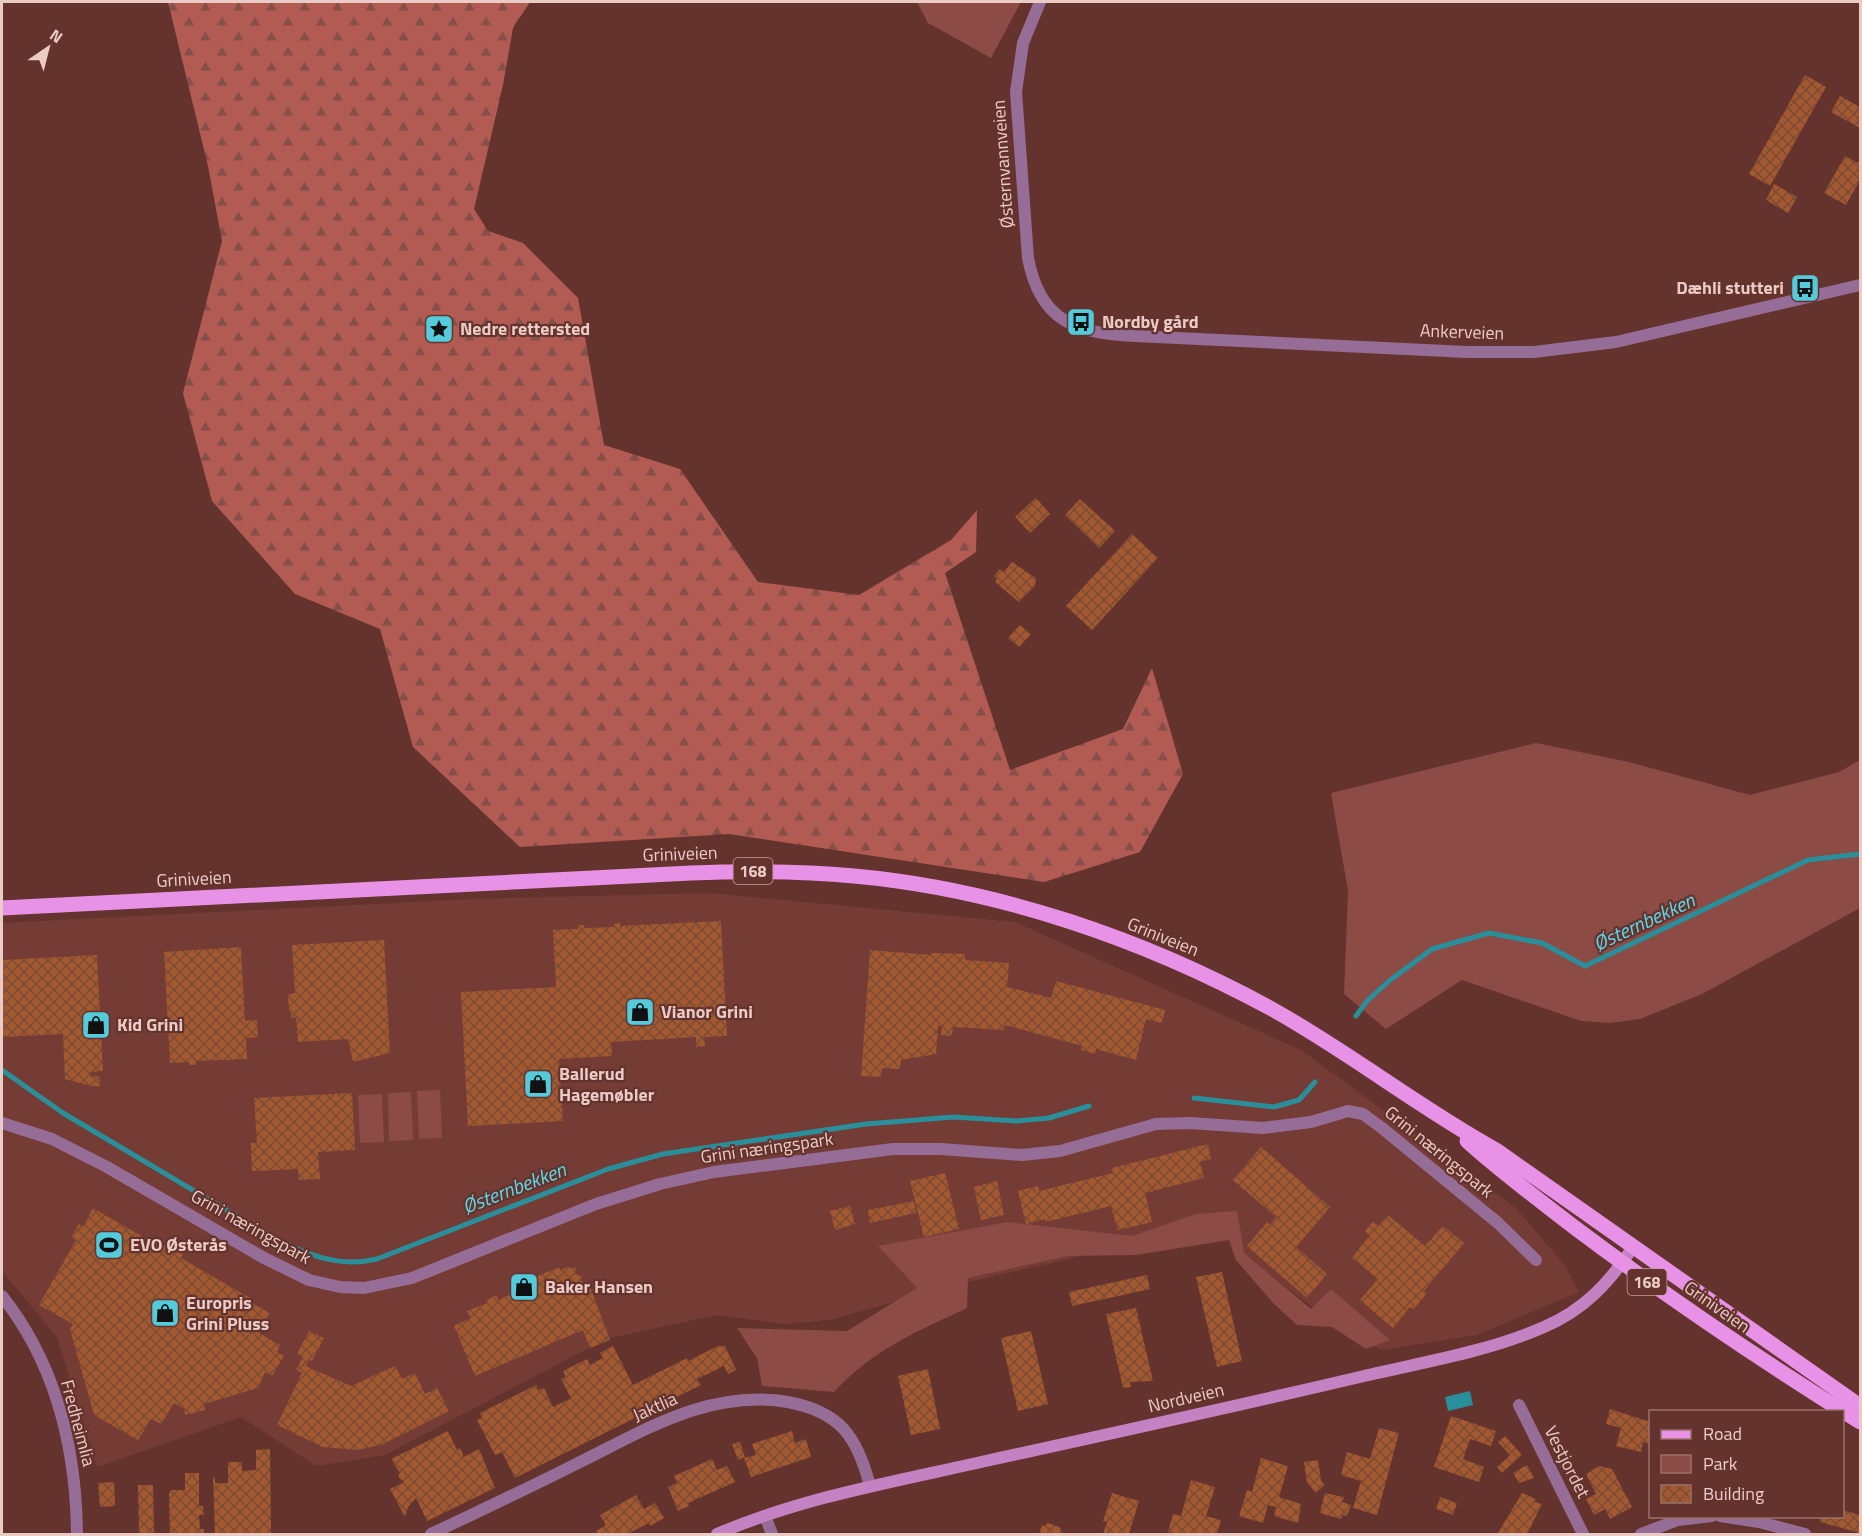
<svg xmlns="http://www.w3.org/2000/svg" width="1862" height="1536" viewBox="0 0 1862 1536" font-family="'Titillium Web',sans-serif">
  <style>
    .built { fill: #753c36 }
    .green { fill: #8c4b45 }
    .forest { fill: url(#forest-firs) }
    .water { fill: #298f9b }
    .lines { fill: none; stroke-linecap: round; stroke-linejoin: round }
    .stream { stroke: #298f9b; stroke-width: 5 }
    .building { fill: url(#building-cross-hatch) }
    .minor { stroke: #966d96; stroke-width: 12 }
    .tertiary { stroke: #966d96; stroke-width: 12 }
    .secondary { stroke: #c482c3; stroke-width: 12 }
    .primary { stroke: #e792e6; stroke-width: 15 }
    .labels { text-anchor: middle; stroke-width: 4.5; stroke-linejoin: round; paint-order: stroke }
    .shield { fill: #65332d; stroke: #c39d98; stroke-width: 1.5 }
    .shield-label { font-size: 16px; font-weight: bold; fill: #ebcbc6 }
    .street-label { font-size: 18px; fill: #ebcbc6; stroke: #65332d }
    .poi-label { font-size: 18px; font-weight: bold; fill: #ebcbc6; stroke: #65332d; text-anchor: start }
    .water-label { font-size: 20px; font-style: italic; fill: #5adbec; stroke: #65332d }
  </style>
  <defs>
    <pattern id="forest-firs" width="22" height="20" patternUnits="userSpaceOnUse" patternTransform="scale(1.5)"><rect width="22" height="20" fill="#b15b52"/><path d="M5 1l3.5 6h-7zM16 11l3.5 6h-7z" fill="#864f49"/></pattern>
    <pattern id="building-cross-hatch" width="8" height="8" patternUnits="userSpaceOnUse" patternTransform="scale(1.5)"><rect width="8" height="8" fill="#a45830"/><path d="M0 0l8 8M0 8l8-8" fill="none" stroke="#7a4c35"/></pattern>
  </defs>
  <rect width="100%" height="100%" fill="#65332d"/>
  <!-- built -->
  <polygon class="built" points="709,893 1015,922 1301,1050 1517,1209 1566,1267 1579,1292 1477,1335 1381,1350 1307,1303 1238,1252 1221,1231 1129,1245 947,1287 830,1320 785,1324 717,1315 606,1339 385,1455 316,1466 241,1417 97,1467 57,1337 2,1271 2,923 473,899"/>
  <!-- green -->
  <g class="green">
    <polygon points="917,2 1021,2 991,58 928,23"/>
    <polygon points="1536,743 1629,762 1750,795 1839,772 1860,760 1860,908 1702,994 1640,1019 1610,1023 1581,1021 1462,980 1386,1029 1344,994 1348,891 1331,793"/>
    <polygon points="440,1090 442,1138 419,1139 417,1091"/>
    <polygon points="411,1092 413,1140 389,1141 388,1093"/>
    <polygon points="382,1094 384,1142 360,1143 358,1095"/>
    <path d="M1237 1211 1244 1253 1311 1309 1331 1289 1390 1340 1366 1349 1332 1327 1297 1325 1273 1303 1236 1260 1229 1240 1136 1255 1068 1256 968 1278 967 1308C916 1332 874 1349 834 1392L762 1386 757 1358 737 1328 847 1331 917 1288 878 1246 1008 1222 1132 1236 1196 1214Z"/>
  </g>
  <!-- forest -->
  <polygon class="forest" points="168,2 530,2 513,28 503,85 474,209 488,231 523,243 578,298 604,445 680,469 758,582 859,595 951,540 977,510 976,552 945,573 1010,770 1123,729 1152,668 1183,774 1140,852 1044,882 729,834 520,847 413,747 380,629 295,594 212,501 183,393 222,241 208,166"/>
  <!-- water -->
  <polygon class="water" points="1470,1391 1473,1405 1448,1411 1445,1397"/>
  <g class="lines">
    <!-- stream -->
    <g class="stream">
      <polyline points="1356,1016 1367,1001 1389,981 1432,949 1489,933 1542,943 1585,966 1808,860 1860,854"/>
      <path d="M2 1070 63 1113 275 1239C309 1255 339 1268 377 1259L608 1169 663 1154 866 1124 954 1117 1016 1121 1049 1118 1089 1106"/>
      <polyline points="1194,1098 1274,1107 1299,1100 1315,1082"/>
    </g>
  </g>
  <!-- building -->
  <g class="building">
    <polygon points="1805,75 1826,87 1770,186 1749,174"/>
    <polygon points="1840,96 1860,107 1860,128 1831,112"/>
    <polygon points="1845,156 1858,163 1860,161 1860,180 1846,205 1824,193"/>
    <polygon points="1774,184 1797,197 1788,213 1766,200"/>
    <polygon points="1036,498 1050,514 1030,533 1015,517"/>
    <polygon points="1080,499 1115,531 1099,548 1065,515"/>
    <polygon points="1132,534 1158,558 1092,630 1066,606"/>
    <polygon points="1012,562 1036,578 1035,586 1019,602 995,582 997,579 994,576 1000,569 1004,572"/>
    <polygon points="1020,625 1031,634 1019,647 1008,638"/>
    <polygon points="721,921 727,1036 704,1037 705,1046 696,1047 696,1037 611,1042 612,1056 559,1059 563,1121 468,1126 461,992 556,987 553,930 578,929 578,925 584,925 584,928 614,927 614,924 620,923 620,926"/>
    <polygon points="384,940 390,1053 353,1062 348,1039 298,1042 296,1017 291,1018 291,1011 289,1011 288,994 295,993 292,945"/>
    <polygon points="241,947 245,1021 257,1020 258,1037 246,1038 247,1059 196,1061 196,1065 189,1065 189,1062 170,1063 164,952"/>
    <polygon points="870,950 931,955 931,953 965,954 965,960 1009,963 1007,987 1051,998 1056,981 1165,1010 1162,1023 1146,1019 1136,1060 1096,1049 1095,1054 1081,1050 1082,1046 1005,1025 1004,1030 953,1027 952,1036 941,1035 942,1026 938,1026 936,1054 901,1060 900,1069 882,1068 881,1077 861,1076"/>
    <polygon points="97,955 103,1071 90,1072 91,1077 99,1076 100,1086 91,1086 65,1079 63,1034 2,1037 2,960"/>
    <polygon points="352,1093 355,1150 318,1152 320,1179 299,1180 298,1169 252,1171 251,1143 257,1143 254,1098"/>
    <polygon points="1208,1144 1211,1159 1200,1162 1204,1178 1145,1193 1152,1222 1118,1230 1111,1206 1045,1222 1045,1219 1026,1224 1018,1191 1038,1186 1039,1191 1113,1173 1112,1168"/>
    <polygon points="1261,1147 1330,1207 1296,1247 1327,1274 1307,1298 1247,1246 1267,1222 1270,1225 1276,1217 1233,1180"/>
    <polygon points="945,1173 959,1229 924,1237 910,1181"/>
    <polygon points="997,1181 1004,1215 981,1220 974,1187"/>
    <polygon points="914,1201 916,1213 870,1223 868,1210"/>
    <polygon points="850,1206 855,1224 835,1230 830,1211"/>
    <polygon points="93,1208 162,1248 165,1244 183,1254 181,1258 250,1298 248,1301 270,1313 259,1333 280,1345 277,1352 284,1356 272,1376 265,1372 258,1388 204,1404 205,1410 185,1415 184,1409 174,1403 161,1424 151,1419 138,1440 94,1415 70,1329 73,1324 39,1305 76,1240 71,1237 79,1224 83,1227"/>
    <polygon points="1388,1215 1425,1246 1443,1226 1464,1243 1424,1291 1427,1293 1414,1309 1410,1307 1393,1328 1360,1300 1378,1279 1352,1258 1370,1235 1365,1231 1373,1222 1378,1226"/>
    <polygon points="559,1267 560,1270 568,1267 576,1268 575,1274 582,1276 581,1281 589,1284 610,1340 590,1348 583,1330 475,1376 454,1326 471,1318 467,1311 487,1303 486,1300 496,1295 498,1300 512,1294 510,1288"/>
    <polygon points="1222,1272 1242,1361 1217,1367 1196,1277"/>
    <polygon points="1147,1275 1150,1289 1072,1306 1069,1292"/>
    <polygon points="1136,1308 1153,1381 1130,1382 1131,1387 1123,1388 1106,1314"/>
    <polygon points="309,1331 324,1338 312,1361 309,1360 306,1366 351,1386 395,1366 402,1379 415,1373 425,1394 437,1388 449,1411 383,1444 358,1450 323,1447 277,1425 302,1373 296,1370 303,1357 297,1354"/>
    <polygon points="1031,1331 1048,1404 1018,1411 1001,1338"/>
    <polygon points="613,1346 633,1385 687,1358 688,1361 718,1346 725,1346 736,1370 728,1374 724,1366 697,1379 701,1385 515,1478 502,1452 495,1455 477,1420 482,1418 480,1413 536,1385 538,1390 544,1388 553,1407 571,1398 561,1379 566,1377 563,1371 587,1359 590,1365 603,1358 600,1353"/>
    <polygon points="928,1369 940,1429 911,1435 898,1376"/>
    <polygon points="1610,1409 1650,1422 1650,1444 1643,1442 1641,1452 1616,1446 1621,1428 1606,1424"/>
    <polygon points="1451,1416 1496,1431 1491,1446 1470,1439 1463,1459 1484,1467 1479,1482 1434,1467"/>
    <polygon points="1379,1428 1399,1433 1377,1515 1353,1508 1361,1481 1341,1475 1347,1452 1370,1459"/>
    <polygon points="448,1431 457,1450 460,1448 464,1457 479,1449 495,1488 427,1521 416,1498 408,1507 405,1517 390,1489 404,1482 398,1476 400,1473 391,1459"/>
    <polygon points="792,1431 795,1443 806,1439 811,1457 751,1477 744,1458 756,1455 752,1444"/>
    <polygon points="1505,1436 1522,1455 1502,1473 1497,1467 1510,1455 1498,1442"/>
    <polygon points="740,1442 745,1457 738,1460 732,1444"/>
    <polygon points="270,1449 271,1534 215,1534 213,1477 215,1477 215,1483 228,1483 228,1462 242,1462 242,1471 256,1470 256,1450"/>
    <polygon points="1261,1458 1288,1466 1279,1497 1301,1504 1298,1523 1274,1516 1276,1507 1268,1505 1263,1523 1239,1516 1247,1490 1252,1492"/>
    <polygon points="712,1459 717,1470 727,1466 735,1482 688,1503 689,1506 678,1511 668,1487 677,1483 674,1476"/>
    <polygon points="1318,1460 1321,1481 1325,1485 1316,1493 1307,1482 1304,1462"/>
    <polygon points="1527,1465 1534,1478 1519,1483 1513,1473"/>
    <polygon points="1599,1466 1612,1469 1632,1507 1610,1519 1605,1509 1594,1515 1586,1499 1596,1494 1586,1474"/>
    <polygon points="185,1473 199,1473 199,1506 203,1506 204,1515 199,1515 200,1529 204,1529 204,1534 170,1534 169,1494 171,1490 185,1490"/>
    <polygon points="1191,1480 1215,1487 1206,1516 1221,1520 1217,1534 1178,1534 1168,1532 1173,1514 1181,1516"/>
    <polygon points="114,1482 115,1506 100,1507 98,1483"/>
    <polygon points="138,1485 153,1485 154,1534 139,1534"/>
    <polygon points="1112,1493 1139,1501 1129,1534 1103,1534 1107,1522 1103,1521"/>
    <polygon points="1325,1493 1344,1497 1342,1502 1351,1505 1347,1516 1342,1515 1341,1519 1320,1513"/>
    <polygon points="1522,1493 1536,1499 1535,1502 1542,1504 1527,1534 1498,1533"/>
    <polygon points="636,1495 644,1509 655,1503 664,1518 650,1526 649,1523 627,1534 598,1534 596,1531 606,1525 600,1515"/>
    <polygon points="1440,1497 1457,1503 1453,1515 1436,1509"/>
    <polygon points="1842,1510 1860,1515 1860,1533 1820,1522 1821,1516 1842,1516"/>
    <polygon points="1047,1523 1060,1527 1062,1534 1039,1534 1042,1525 1046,1526"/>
  </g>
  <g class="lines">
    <!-- minor -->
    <g class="minor">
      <path d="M1040 2 1023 43 1016 92 1028 258C1040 322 1076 333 1135 336L1467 352H1534L1616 342 1860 285"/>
      <polyline points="2,1123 52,1139 107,1167 264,1258 309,1280 340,1287 364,1288 412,1278 596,1204 660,1184 714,1172 893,1149 941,1149 1022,1155 1060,1151 1156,1124 1190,1123 1263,1128 1311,1122 1348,1111 1363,1114 1382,1128 1498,1223 1536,1260"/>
      <path d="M2 1296C56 1364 76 1449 77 1534"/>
      <polyline points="1519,1405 1583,1534"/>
      <polyline points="1720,1516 1759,1522 1805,1534"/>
      <path d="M431 1534C479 1511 527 1489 574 1465 642 1432 709 1388 788 1402 840 1412 857 1436 870 1486"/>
      <polyline points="1641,1534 1678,1520 1712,1516"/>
    </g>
    <!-- tertiary -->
    <polyline class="tertiary" points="765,1516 772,1534"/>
    <!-- secondary -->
    <path class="secondary" d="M717 1534C801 1498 892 1482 981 1462 1109 1434 1237 1406 1364 1376 1423 1362 1487 1352 1544 1327 1584 1310 1609 1283 1633 1247"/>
    <!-- primary -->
    <g class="primary">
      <path d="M2 908 691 873C746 871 800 871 854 876 998 889 1143 939 1270 1008 1348 1051 1418 1107 1496 1150L1860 1406"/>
      <path d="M1467 1141C1501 1172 1538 1199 1574 1227 1667 1297 1762 1361 1860 1422"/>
    </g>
  </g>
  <!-- icons -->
  <defs>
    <g id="bus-square" transform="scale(1.5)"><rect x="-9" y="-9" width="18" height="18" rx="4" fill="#53cbda" stroke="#65332d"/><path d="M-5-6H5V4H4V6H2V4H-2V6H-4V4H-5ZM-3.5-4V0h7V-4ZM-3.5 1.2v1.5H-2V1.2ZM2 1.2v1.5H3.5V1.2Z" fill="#111"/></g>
    <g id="sight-square" transform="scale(1.5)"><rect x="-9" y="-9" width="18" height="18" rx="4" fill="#53cbda" stroke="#65332d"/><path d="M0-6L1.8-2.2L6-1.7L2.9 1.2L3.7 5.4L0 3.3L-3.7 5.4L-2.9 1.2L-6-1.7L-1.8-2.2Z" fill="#111"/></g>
    <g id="shop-square" transform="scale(1.5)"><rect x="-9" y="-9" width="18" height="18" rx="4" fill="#53cbda" stroke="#65332d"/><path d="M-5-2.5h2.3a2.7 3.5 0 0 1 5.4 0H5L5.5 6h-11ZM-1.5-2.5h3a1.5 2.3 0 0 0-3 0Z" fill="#111"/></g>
    <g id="stadium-square" transform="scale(1.5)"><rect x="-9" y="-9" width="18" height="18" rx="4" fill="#53cbda" stroke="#65332d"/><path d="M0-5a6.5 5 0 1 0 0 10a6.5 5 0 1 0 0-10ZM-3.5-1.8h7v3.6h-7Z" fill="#111"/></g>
  </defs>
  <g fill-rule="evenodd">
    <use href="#bus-square" x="1805" y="288"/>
    <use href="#bus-square" x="1081" y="322"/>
    <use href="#sight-square" x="439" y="329"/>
    <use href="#shop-square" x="640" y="1012"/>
    <use href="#shop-square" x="96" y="1025"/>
    <use href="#shop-square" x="538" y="1084"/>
    <use href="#stadium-square" x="109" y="1245"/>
    <use href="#shop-square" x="524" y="1287"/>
    <use href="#shop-square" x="165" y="1313"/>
  </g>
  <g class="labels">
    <!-- shield labels -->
    <g class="shield">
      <rect x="733.5" y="858" width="39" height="26" rx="4.5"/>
      <rect x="1627.5" y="1269" width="39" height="26" rx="4.5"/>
    </g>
    <g class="shield-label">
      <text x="753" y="877">168</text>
      <text x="1647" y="1288">168</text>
    </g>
    <!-- street labels -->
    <g class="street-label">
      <text transform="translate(1003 164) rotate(-94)" y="6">Østernvannveien</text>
      <text transform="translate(1462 332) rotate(2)" y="6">Ankerveien</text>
      <text transform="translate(680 854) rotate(-2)" y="6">Griniveien</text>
      <text transform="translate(194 879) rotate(-3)" y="6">Griniveien</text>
      <text transform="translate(1163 937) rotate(22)" y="6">Griniveien</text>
      <text transform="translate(767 1148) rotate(-8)" y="6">Grini næringspark</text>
      <text transform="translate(1439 1152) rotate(39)" y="6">Grini næringspark</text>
      <text transform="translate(251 1227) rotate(29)" y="6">Grini næringspark</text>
      <text transform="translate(1717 1307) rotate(35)" y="6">Griniveien</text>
      <text transform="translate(1186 1398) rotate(-13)" y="6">Nordveien</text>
      <text transform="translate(655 1407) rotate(-24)" y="6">Jaktlia</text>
      <text transform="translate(78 1423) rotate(75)" y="6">Fredheimlia</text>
      <text transform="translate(1567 1462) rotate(63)" y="6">Vestjordet</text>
    </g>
    <!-- poi labels -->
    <g class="poi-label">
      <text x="1784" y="294" text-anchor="end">Dæhli stutteri</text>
      <text x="1102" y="328">Nordby gård</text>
      <text x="460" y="335">Nedre rettersted</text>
      <text x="661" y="1018">Vianor Grini</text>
      <text x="117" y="1031">Kid Grini</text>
      <text x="559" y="1080">Ballerud<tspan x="559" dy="21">Hagemøbler</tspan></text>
      <text x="130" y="1251">EVO Østerås</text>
      <text x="545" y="1293">Baker Hansen</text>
      <text x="186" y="1309">Europris<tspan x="186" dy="21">Grini Pluss</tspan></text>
    </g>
    <!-- water labels -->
    <g class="water-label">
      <text transform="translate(1644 922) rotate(-25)" y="7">Østernbekken</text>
      <text transform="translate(514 1188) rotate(-21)" y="7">Østernbekken</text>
    </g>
  </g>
  <!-- border -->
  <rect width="1862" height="1536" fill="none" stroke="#ebcbc6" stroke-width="6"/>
  <!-- legend -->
  <rect x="1649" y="1410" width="195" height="108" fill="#65332d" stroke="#9b706a" stroke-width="1.5"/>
  <rect x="1661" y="1430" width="30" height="9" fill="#e792e6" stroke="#9b706a" stroke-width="1.5"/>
  <text x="1703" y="1440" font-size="18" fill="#ebcbc6">Road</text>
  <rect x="1661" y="1455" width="30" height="18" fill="#8c4b45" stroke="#9b706a" stroke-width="1.5"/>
  <text x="1703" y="1470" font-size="18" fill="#ebcbc6">Park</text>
  <rect x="1661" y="1485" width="30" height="18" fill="url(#building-cross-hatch)" stroke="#9b706a" stroke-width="1.5"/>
  <text x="1703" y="1500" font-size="18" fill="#ebcbc6">Building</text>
  <!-- north arrow -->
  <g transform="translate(48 48) rotate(35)" stroke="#65332d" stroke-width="4.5" paint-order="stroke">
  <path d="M0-4.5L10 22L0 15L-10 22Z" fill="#ebcbc6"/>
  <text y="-9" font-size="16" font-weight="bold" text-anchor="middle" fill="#ebcbc6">N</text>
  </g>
</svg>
